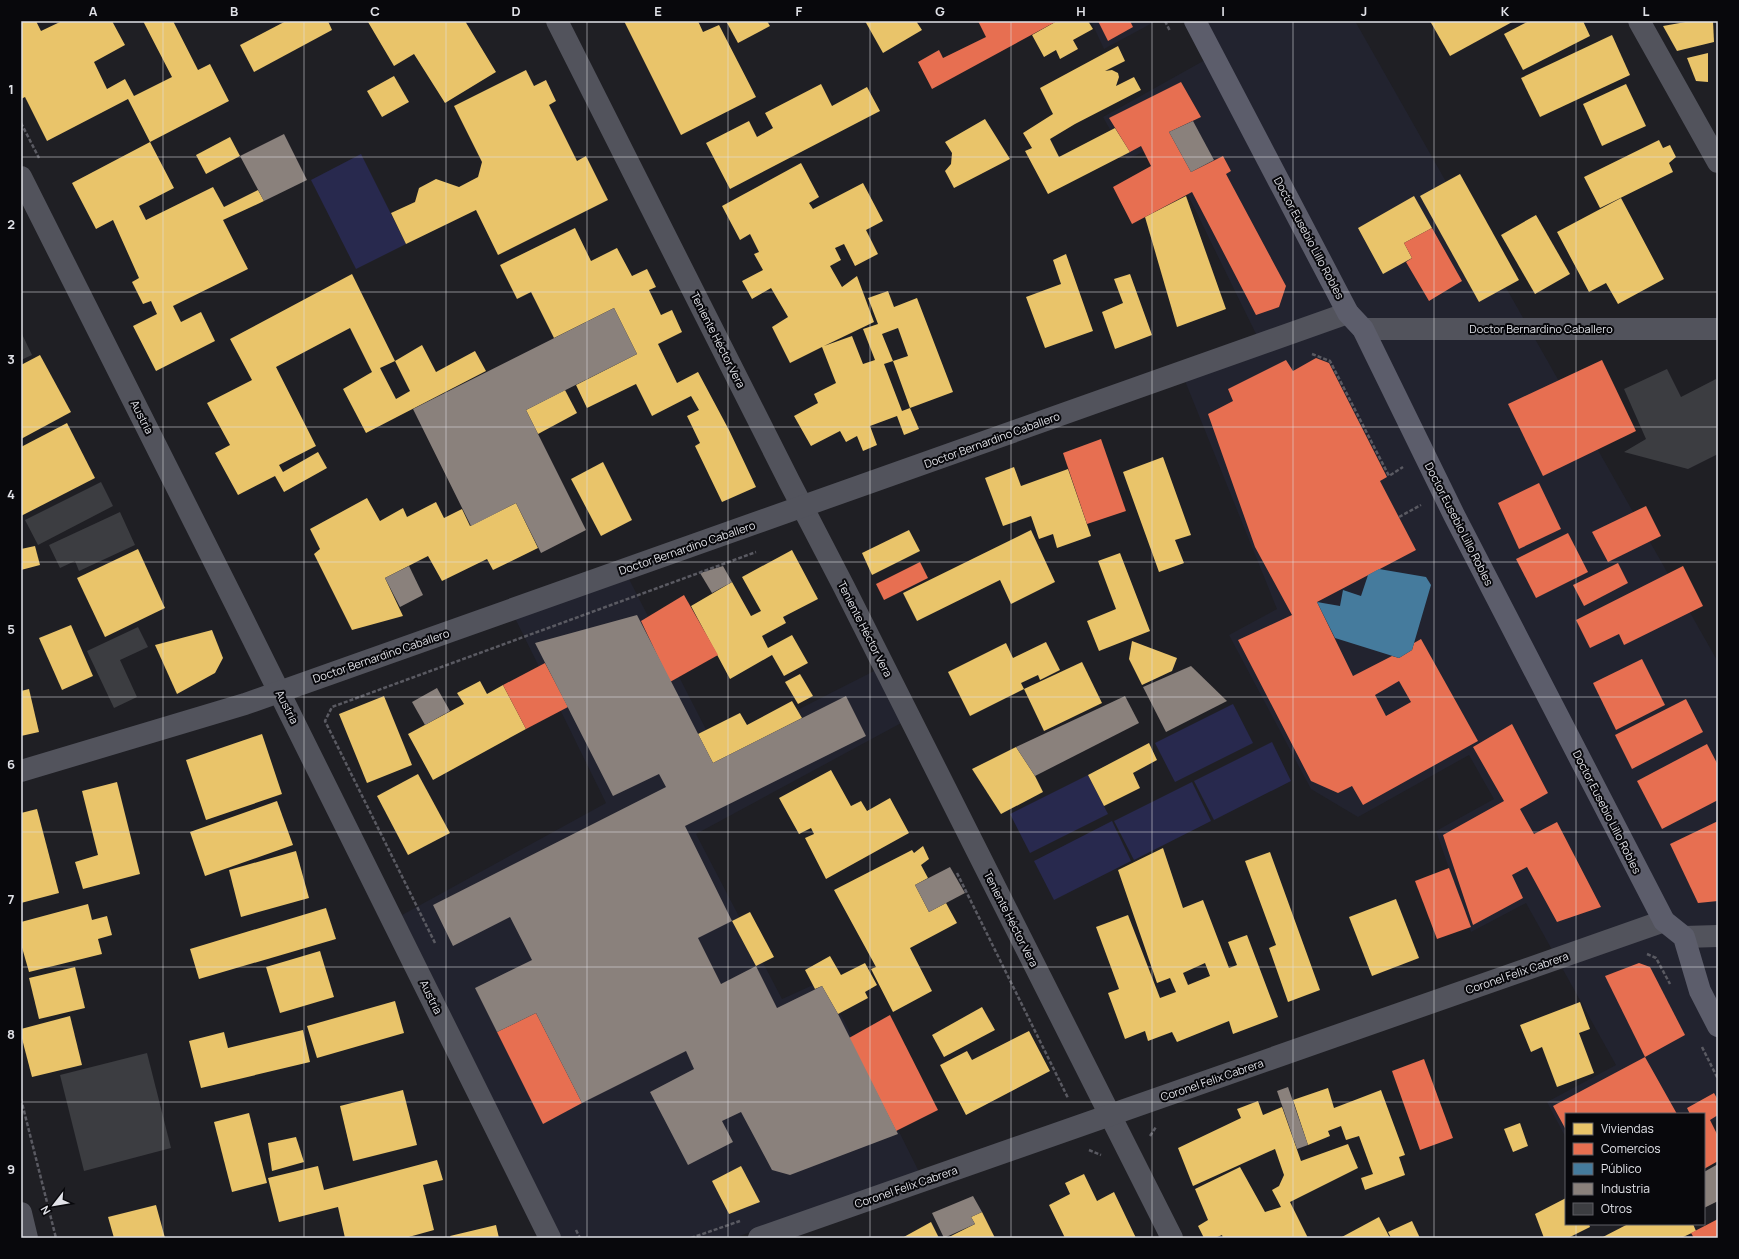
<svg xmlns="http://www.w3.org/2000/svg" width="1739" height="1259" viewBox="0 0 1739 1259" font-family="Manrope,sans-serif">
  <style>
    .built { fill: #22232f }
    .green { fill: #28294e }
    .homes { fill: #e9c46a; fill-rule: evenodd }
    .shops { fill: #e76f51; fill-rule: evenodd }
    .public { fill: #457b9d }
    .industry { fill: #8a817c }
    .building { fill: #3c3d41 }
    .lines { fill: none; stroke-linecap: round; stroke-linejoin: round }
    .path { stroke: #5a5a62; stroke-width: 2.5; stroke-dasharray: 4 2; stroke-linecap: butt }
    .minor { stroke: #52535c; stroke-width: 22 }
    .major { stroke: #5c5d6b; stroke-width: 22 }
    .grid { fill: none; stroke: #e1e2e8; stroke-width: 1; stroke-opacity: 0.55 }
    .labels { text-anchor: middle; stroke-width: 4; stroke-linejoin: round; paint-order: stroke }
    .street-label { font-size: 11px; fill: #e1e2e8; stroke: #08080c }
    .neatline { fill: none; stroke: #e1e2e8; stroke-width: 1.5 }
    .grid-label { font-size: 13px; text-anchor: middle; font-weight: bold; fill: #e1e2e8 }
  </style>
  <rect width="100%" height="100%" fill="#1f1f24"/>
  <!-- built -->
  <g class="built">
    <polygon points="1091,21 1156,21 1104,49"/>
    <polygon points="1184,21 1355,21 1718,662 1718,1119 1704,1128 1704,1114 1566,1114 1566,1138 1547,1102 1616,1065 1526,903 1471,932 1436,831 1494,799 1469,755 1358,817 1311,789 1229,635 1277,609 1179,366 1257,336 1162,142 1127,160 1103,117 1205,60"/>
    <polygon points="629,579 717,751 876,670 903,722 696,834 782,999 824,980 919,1172 734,1238 561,1238 402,915 606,803 515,618"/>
  </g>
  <!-- green -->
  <g class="green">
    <polygon points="361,154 406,244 356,269 311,180"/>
    <polygon points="1233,704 1253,743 1175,782 1155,743"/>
    <polygon points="1272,742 1291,781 1214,820 1194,781"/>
    <polygon points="1088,775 1108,814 1030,853 1010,814"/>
    <polygon points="1192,782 1211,821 1134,860 1114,821"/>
    <polygon points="1112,821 1131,861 1054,900 1034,861"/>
  </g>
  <!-- homes -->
  <g class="homes">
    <polygon points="21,21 36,21 41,31 62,21 112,21 125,45 94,62 107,89 125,79 134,96 172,77 143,21 173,21 198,70 210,64 229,101 150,142 128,99 47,141 25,97 21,99"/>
    <polygon points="286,21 328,21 332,30 254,72 240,45"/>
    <polygon points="370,21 465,21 496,72 445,103 414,54 394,66 368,22"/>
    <polygon points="624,21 698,21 703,32 719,25 756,97 681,135"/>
    <polygon points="726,21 767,21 770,26 738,43"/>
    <polygon points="865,21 916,21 922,30 883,53"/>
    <polygon points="1057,21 1088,21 1093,29 1073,40 1078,49 1060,59 1056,50 1044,57 1032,35"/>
    <polygon points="1430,21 1514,21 1450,56"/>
    <polygon points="1529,21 1583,21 1590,36 1523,70 1504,34"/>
    <polygon points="1691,21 1713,21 1714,42 1677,51 1663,26"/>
    <polygon points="1612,35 1630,75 1540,117 1521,78"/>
    <polygon points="1118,46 1125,61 1105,71 1112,70 1118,73 1119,77 1116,86 1134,77 1141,90 1075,124 1050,139 1059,157 1115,128 1130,152 1048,194 1025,151 1032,148 1023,133 1053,114 1040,88"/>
    <polygon points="1708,53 1708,82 1696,81 1687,58"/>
    <polygon points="526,70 534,86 546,80 556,101 549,105 577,161 586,156 608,200 498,255 476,210 406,244 391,213 415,202 419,188 436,179 459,187 478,177 482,162 454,106"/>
    <polygon points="394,76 409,102 382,117 367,91"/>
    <polygon points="821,84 832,106 867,87 880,111 730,189 706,143 749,121 757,137 773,128 765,113"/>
    <polygon points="1626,84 1646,126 1602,146 1583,104"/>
    <polygon points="985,119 1010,159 954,188 945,171 951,164 952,153 945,142"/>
    <polygon points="230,137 240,156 206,174 196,155"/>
    <polygon points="1659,140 1663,148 1670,145 1676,157 1669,163 1673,172 1600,208 1584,177"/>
    <polygon points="150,142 174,188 139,206 146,220 213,187 224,207 258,190 264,201 223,220 248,269 173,306 181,322 201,312 215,341 156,371 133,326 157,314 151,301 143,304 132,282 139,278 113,220 96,229 72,183"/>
    <polygon points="801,163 819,197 809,203 813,209 863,183 883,221 866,230 878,254 855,266 844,244 835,248 841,260 830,266 842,287 857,276 874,322 824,346 852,336 863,364 875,360 863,329 878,324 868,298 888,291 894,307 917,298 953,392 910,408 893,361 908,356 898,328 882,334 893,361 884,364 902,411 910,408 919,429 904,435 897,416 870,426 877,445 863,451 857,436 846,442 840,431 811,446 794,416 818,403 814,394 836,383 822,347 790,363 772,327 788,317 771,288 752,299 742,281 763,270 754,254 759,252 750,234 740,240 722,206"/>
    <polygon points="1460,174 1519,280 1479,302 1420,196"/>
    <polygon points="1186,196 1226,309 1177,327 1145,217"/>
    <polygon points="1414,196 1432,228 1404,243 1412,258 1383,274 1358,228"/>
    <polygon points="1621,198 1664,279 1618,304 1606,283 1589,292 1557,232"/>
    <polygon points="1536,215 1570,274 1535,294 1501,235"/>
    <polygon points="575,228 591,261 617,248 632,276 647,269 656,287 649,290 661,315 672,310 682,332 658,344 677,383 698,372 729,430 756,487 722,502 695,446 700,443 687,416 699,410 691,396 652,416 636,384 587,408 576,385 637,354 614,308 554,338 531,292 517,299 500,265"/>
    <polygon points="1066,254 1093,331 1045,348 1026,297 1061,284 1053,260"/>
    <polygon points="352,274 395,361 380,368 396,399 410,391 395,361 422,345 436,372 475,351 486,371 366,433 343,389 372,372 350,328 276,367 316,446 279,465 283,472 318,452 327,468 284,492 275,476 238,495 215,453 230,445 207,403 252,380 230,339"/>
    <polygon points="1130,274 1152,335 1115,349 1102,312 1123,303 1114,279"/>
    <polygon points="40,355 71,412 21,439 21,365"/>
    <polygon points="565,390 577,413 538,434 526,410"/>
    <polygon points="67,423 95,478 21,516 21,447"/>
    <polygon points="1163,457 1191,535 1175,540 1184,563 1159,572 1123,472"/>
    <polygon points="603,462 632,520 601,536 571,479"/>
    <polygon points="1014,467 1021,486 1068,469 1091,536 1057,548 1053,534 1039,539 1031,516 1003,526 985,478"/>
    <polygon points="367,498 380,521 403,508 407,517 436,502 444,518 462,509 470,526 516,503 538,548 493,570 487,559 442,581 428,556 385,578 403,616 352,630 314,554 320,549 310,529"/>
    <polygon points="909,530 920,551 872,575 862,553"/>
    <polygon points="1031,530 1055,582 1011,604 1000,580 917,621 903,593"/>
    <polygon points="35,546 40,565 21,570 21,549"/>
    <polygon points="138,549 165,608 105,637 77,578"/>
    <polygon points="792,550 818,599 783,617 786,623 762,636 768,648 792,635 808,663 784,676 772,655 730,679 691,606 732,582 751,616 761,611 742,577"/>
    <polygon points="1120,553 1150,631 1099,651 1087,621 1116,609 1098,561"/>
    <polygon points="71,625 93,676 62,690 39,638"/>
    <polygon points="212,630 223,658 215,673 177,694 155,645"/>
    <polygon points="1132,641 1177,658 1172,671 1142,685 1129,659"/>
    <polygon points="1046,642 1060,670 1040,680 1038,675 1021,683 1024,689 970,716 948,672 1006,643 1013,658"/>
    <polygon points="1082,662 1102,703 1044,731 1024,689"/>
    <polygon points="800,674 813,696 798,704 785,682"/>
    <polygon points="480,681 487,694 503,685 526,729 433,780 408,734 464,704 457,693"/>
    <polygon points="29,689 39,732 21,736 21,691"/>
    <polygon points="384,696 412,765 367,783 339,714"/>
    <polygon points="792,701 802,718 713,763 698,734 740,713 747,725"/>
    <polygon points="262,734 282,794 206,820 186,760"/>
    <polygon points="1149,743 1157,760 1133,773 1140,788 1104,806 1088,775"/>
    <polygon points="1016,747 1035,776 1043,792 1001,814 972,769"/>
    <polygon points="831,770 851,806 861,801 867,811 890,798 909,833 826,879 805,838 814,834 811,828 799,834 779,798"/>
    <polygon points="418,774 450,833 408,855 377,796"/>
    <polygon points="117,782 140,874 83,889 75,862 98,855 82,791"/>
    <polygon points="277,801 293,845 205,876 190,832"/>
    <polygon points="37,809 59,893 21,903 21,813"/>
    <polygon points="923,846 929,859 921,865 928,878 915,885 929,912 946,903 957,923 910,948 932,991 893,1012 871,969 876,967 834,890 912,850 914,853"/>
    <path d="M1163 848 1183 908 1203 900 1229 968 1237 965 1228 942 1247 935 1278 1017 1233 1034 1229 1021 1177 1042 1172 1032 1148 1041 1145 1031 1125 1039 1108 993 1119 989 1096 927 1128 915 1160 998 1176 992 1170 978 1157 983 1118 870ZM1205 963 1210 976 1188 985 1183 973Z"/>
    <polygon points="296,851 309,898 241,917 229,870"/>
    <polygon points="1270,852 1320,990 1288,1002 1269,948 1276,945 1245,861"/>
    <polygon points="1396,899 1419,958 1372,976 1349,917"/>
    <polygon points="88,904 92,920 107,916 112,935 98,939 102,954 29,972 21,944 21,922"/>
    <polygon points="326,908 336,939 199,979 190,949"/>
    <polygon points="750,912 774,957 756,966 732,921"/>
    <polygon points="320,951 334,997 280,1013 266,967"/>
    <polygon points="830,956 841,975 865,963 877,985 865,992 868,998 838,1014 822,986 815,989 805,970"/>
    <polygon points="75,967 85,1008 39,1019 29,978"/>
    <polygon points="395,1001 404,1033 317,1058 307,1026"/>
    <polygon points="1580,1002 1590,1029 1579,1033 1594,1073 1557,1087 1542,1047 1531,1052 1520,1025"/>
    <polygon points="982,1007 995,1030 944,1057 932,1035"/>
    <polygon points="70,1016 82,1065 32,1077 21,1035 21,1029"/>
    <polygon points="303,1030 310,1062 201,1088 189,1041 224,1032 228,1048"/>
    <polygon points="1029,1031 1050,1071 966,1115 940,1065 967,1051 972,1060"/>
    <polygon points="1328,1088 1334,1108 1381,1090 1405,1155 1399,1157 1405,1175 1365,1190 1361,1178 1373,1174 1359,1136 1346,1140 1341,1126 1328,1131 1330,1136 1308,1145 1293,1100"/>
    <polygon points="403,1090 417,1145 353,1161 340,1106"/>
    <polygon points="1258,1101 1263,1115 1282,1107 1301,1161 1348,1144 1358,1168 1290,1202 1308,1238 1223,1238 1222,1235 1215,1238 1204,1238 1198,1226 1208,1220 1195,1189 1240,1167 1265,1212 1281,1207 1272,1190 1279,1186 1284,1175 1275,1149 1193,1186 1178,1148 1241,1118 1237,1109"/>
    <polygon points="249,1113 267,1183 232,1192 214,1122"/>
    <polygon points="1520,1123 1528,1146 1513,1152 1504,1129"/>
    <polygon points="296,1137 304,1162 272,1171 268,1143"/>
    <polygon points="437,1160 443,1180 423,1185 434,1230 405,1238 345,1238 338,1207 279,1222 268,1178 318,1166 324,1190"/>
    <polygon points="741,1166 760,1202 729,1214 712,1181"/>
    <polygon points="1084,1174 1097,1201 1114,1192 1136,1238 1065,1238 1049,1205 1070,1194 1065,1183"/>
    <polygon points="1566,1198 1566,1224 1589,1224 1590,1227 1568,1238 1544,1238 1535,1214"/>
    <polygon points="156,1205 165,1238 114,1238 108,1217"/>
    <polygon points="982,1212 995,1238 947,1238 975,1224 971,1217"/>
    <polygon points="1379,1217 1390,1238 1340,1238"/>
    <polygon points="1412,1221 1420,1238 1391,1238 1388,1232"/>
    <polygon points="931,1222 939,1238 902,1238"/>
    <polygon points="1628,1224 1693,1224 1696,1231 1681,1238 1601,1238"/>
    <polygon points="496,1225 499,1238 451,1238 450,1236"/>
  </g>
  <!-- shops -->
  <g class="shops">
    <polygon points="978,21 1057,21 932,89 918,62 939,50 943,58 986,37"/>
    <polygon points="1098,21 1130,21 1133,27 1108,41"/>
    <polygon points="1181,82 1201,117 1169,132 1191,172 1223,156 1231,171 1226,174 1286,286 1279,307 1256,315 1192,192 1132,224 1113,187 1151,166 1141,146 1130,152 1109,118"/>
    <polygon points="1432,228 1462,281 1429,301 1406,262 1412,258 1404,243"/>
    <path d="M1316 358 1329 363 1387 477 1380 481 1416 550 1317 602 1353 676 1392 656 1399 658 1412 650 1414 643 1421 639 1478 741 1363 805 1352 786 1338 793 1311 781 1238 640 1292 615 1255 547 1208 414 1233 401 1228 389 1286 360 1293 371ZM1399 681 1411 702 1386 716 1375 695Z"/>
    <polygon points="1602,360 1636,431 1543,476 1508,404"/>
    <polygon points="1101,439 1126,511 1087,524 1063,453"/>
    <polygon points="1539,483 1561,529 1519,549 1498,503"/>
    <polygon points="1646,506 1661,536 1608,562 1592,532"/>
    <polygon points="1568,533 1588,572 1536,598 1516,559"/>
    <polygon points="920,562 928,578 884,600 876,584"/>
    <polygon points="1618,563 1628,583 1584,606 1573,585"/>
    <polygon points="1683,566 1703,606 1624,645 1619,634 1590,648 1576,620"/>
    <polygon points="684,595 718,655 670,682 641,621"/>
    <polygon points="1642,659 1665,705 1616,730 1593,683"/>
    <polygon points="545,663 568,707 526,729 503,685"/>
    <polygon points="1686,699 1703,732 1632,769 1615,735"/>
    <polygon points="1512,724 1548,793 1520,809 1534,834 1557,822 1601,907 1557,922 1527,867 1512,875 1523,898 1473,925 1443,835 1504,801 1473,747"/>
    <polygon points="1707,744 1718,765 1718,800 1662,829 1637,781"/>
    <polygon points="1718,821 1718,901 1698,903 1670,844"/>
    <polygon points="1449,868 1471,927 1437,939 1415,881"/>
    <polygon points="1639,963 1650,967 1685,1035 1645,1057 1605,976"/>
    <polygon points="536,1013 582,1103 543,1124 497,1032"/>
    <polygon points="890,1015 938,1110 896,1131 849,1038"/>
    <polygon points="1645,1057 1677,1114 1566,1114 1566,1130 1553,1106"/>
    <polygon points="1424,1059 1453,1138 1420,1150 1392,1071"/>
    <polygon points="1714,1093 1718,1100 1718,1115 1710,1120 1718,1136 1718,1161 1704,1169 1704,1114 1690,1114 1687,1108"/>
    <polygon points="1718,1219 1718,1238 1694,1238 1691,1233"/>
  </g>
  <!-- public -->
  <polygon class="public" points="1379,569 1426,577 1431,585 1412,650 1399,658 1335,638 1317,602 1340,606 1343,590 1361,596 1368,575"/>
  <!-- industry -->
  <g class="industry">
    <polygon points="1193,121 1214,160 1191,172 1169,132"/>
    <polygon points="284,134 307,180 264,201 240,156"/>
    <polygon points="614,308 637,354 526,410 586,530 541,553 516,503 471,526 413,409"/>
    <polygon points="409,566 423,595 400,607 385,578"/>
    <polygon points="723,566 732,582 712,593 700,573"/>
    <polygon points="637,615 713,763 846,696 866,736 685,826 732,921 698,938 721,984 756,966 777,1008 822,986 838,1014 898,1134 790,1175 772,1170 741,1112 722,1121 733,1142 688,1165 650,1092 694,1069 686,1051 582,1103 536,1013 497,1032 475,988 532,960 510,917 453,946 433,905 666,787 659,774 613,796 535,643"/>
    <polygon points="1191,666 1227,701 1166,732 1143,687"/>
    <polygon points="437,688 450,711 425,725 412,702"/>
    <polygon points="1125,696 1139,723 1035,776 1016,747"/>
    <polygon points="950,867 965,893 929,912 915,885"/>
    <polygon points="1288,1087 1308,1145 1297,1149 1277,1091"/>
    <polygon points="1718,1164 1718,1201 1704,1208 1704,1172"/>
    <polygon points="973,1196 982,1212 971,1217 975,1224 944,1238 932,1213"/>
  </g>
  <!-- building -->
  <g class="building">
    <polygon points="21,332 32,355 21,360"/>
    <polygon points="1667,369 1681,397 1716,379 1718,383 1718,454 1688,469 1624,452 1646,439 1624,389"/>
    <polygon points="101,482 113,506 38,545 25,520"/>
    <polygon points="120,512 135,545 79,571 75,561 60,568 49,545"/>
    <polygon points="138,627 148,647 120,660 137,697 114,708 87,651"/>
    <polygon points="147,1053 171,1148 84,1171 60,1075"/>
  </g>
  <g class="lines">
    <!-- path -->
    <g class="path">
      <polyline points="1165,21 1170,31"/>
      <polyline points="21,123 39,158"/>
      <polyline points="1312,354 1330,361 1389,476 1403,467"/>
      <polyline points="1399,517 1421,505"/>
      <polyline points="957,873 1068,1098"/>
      <polyline points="435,943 325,721 332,707 756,552"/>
      <polyline points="1647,954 1656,958 1670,984"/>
      <polyline points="1702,1047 1718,1079"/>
      <polyline points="21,1099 56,1238"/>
      <polyline points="1150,1136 1156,1127"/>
      <polyline points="1089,1150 1101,1155"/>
      <polyline points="576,1230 580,1238"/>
      <polyline points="691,1238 740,1221"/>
    </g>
    <!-- minor -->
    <g class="minor">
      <polyline points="557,21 789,481 844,587 1172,1238"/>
      <polyline points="1639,21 1718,162"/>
      <polyline points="21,177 236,605 550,1238"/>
      <polyline points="1363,329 1718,329"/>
      <polyline points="21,771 245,704 1348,313"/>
      <polyline points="1684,937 1718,936"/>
      <polyline points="21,1213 27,1238"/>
      <polyline points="759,1238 1664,921"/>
    </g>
    <!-- major -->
    <polyline class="major" points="1195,21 1348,313 1363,329 1454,515 1664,921 1684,937 1700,991 1718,1026"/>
  </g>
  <!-- grid -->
  <path class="grid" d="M163 21V1238M304 21V1238M446 21V1238M587 21V1238M728 21V1238M870 21V1238M1011 21V1238M1152 21V1238M1293 21V1238M1434 21V1238M1576 21V1114M21 157H1718M21 292H1718M21 427H1718M21 562H1718M21 697H1718M21 832H1718M21 967H1718M21 1102H1718M1576 1224V1238"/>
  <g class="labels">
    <!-- street labels -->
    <g class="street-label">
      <text transform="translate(1309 238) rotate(62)" y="4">Doctor Eusebio Lillo Robles</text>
      <text x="1541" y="333">Doctor Bernardino Caballero</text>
      <text transform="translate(718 340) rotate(63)" y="4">Teniente Héctor Vera</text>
      <text transform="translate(142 417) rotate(63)" y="4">Austria</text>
      <text transform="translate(992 440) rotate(-20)" y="4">Doctor Bernardino Caballero</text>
      <text transform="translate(1459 524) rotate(63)" y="4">Doctor Eusebio Lillo Robles</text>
      <text transform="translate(687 548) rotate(-19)" y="4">Doctor Bernardino Caballero</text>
      <text transform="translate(865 629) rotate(63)" y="4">Teniente Héctor Vera</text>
      <text transform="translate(381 656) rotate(-19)" y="4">Doctor Bernardino Caballero</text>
      <text transform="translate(287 707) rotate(63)" y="4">Austria</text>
      <text transform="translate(1607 812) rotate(63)" y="4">Doctor Eusebio Lillo Robles</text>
      <text transform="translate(1011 919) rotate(63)" y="4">Teniente Héctor Vera</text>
      <text transform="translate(1517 973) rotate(-19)" y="4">Coronel Felix Cabrera</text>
      <text transform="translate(431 997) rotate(64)" y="4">Austria</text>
      <text transform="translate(1212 1080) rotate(-19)" y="4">Coronel Felix Cabrera</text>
      <text transform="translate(906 1187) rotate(-19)" y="4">Coronel Felix Cabrera</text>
    </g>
  </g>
  <!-- border -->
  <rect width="1739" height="1259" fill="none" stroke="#08080c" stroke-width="44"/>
  <!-- legend -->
  <rect x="1565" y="1113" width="140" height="112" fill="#08080c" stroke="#5f5f64"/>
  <rect x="1573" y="1123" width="20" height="12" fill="#e9c46a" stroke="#5f5f64"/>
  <text x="1601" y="1133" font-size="12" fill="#e1e2e8">Viviendas</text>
  <rect x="1573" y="1143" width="20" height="12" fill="#e76f51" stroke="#5f5f64"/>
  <text x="1601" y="1153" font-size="12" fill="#e1e2e8">Comercios</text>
  <rect x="1573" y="1163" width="20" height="12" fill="#457b9d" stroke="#5f5f64"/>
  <text x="1601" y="1173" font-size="12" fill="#e1e2e8">Público</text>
  <rect x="1573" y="1183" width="20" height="12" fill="#8a817c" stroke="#5f5f64"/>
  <text x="1601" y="1193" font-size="12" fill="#e1e2e8">Industria</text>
  <rect x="1573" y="1203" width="20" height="12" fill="#3c3d41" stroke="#5f5f64"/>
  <text x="1601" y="1213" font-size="12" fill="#e1e2e8">Otros</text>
  <!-- north arrow -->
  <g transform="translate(54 1205) rotate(239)" stroke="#08080c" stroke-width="3" paint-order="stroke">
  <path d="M0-3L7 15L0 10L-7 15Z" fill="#e1e2e8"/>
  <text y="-6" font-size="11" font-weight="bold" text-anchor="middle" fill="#e1e2e8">N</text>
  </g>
  <rect x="22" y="22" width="1695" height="1215" class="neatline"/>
  <g class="grid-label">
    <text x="93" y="16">A</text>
    <text x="234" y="16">B</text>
    <text x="375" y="16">C</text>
    <text x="516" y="16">D</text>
    <text x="658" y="16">E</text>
    <text x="799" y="16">F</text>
    <text x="940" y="16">G</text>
    <text x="1081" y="16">H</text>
    <text x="1223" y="16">I</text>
    <text x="1364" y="16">J</text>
    <text x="1505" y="16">K</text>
    <text x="1646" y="16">L</text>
    <text x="11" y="94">1</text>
    <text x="11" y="229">2</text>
    <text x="11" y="364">3</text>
    <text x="11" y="499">4</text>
    <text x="11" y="634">5</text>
    <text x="11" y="769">6</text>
    <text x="11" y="904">7</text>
    <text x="11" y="1039">8</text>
    <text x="11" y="1174">9</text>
  </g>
</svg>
